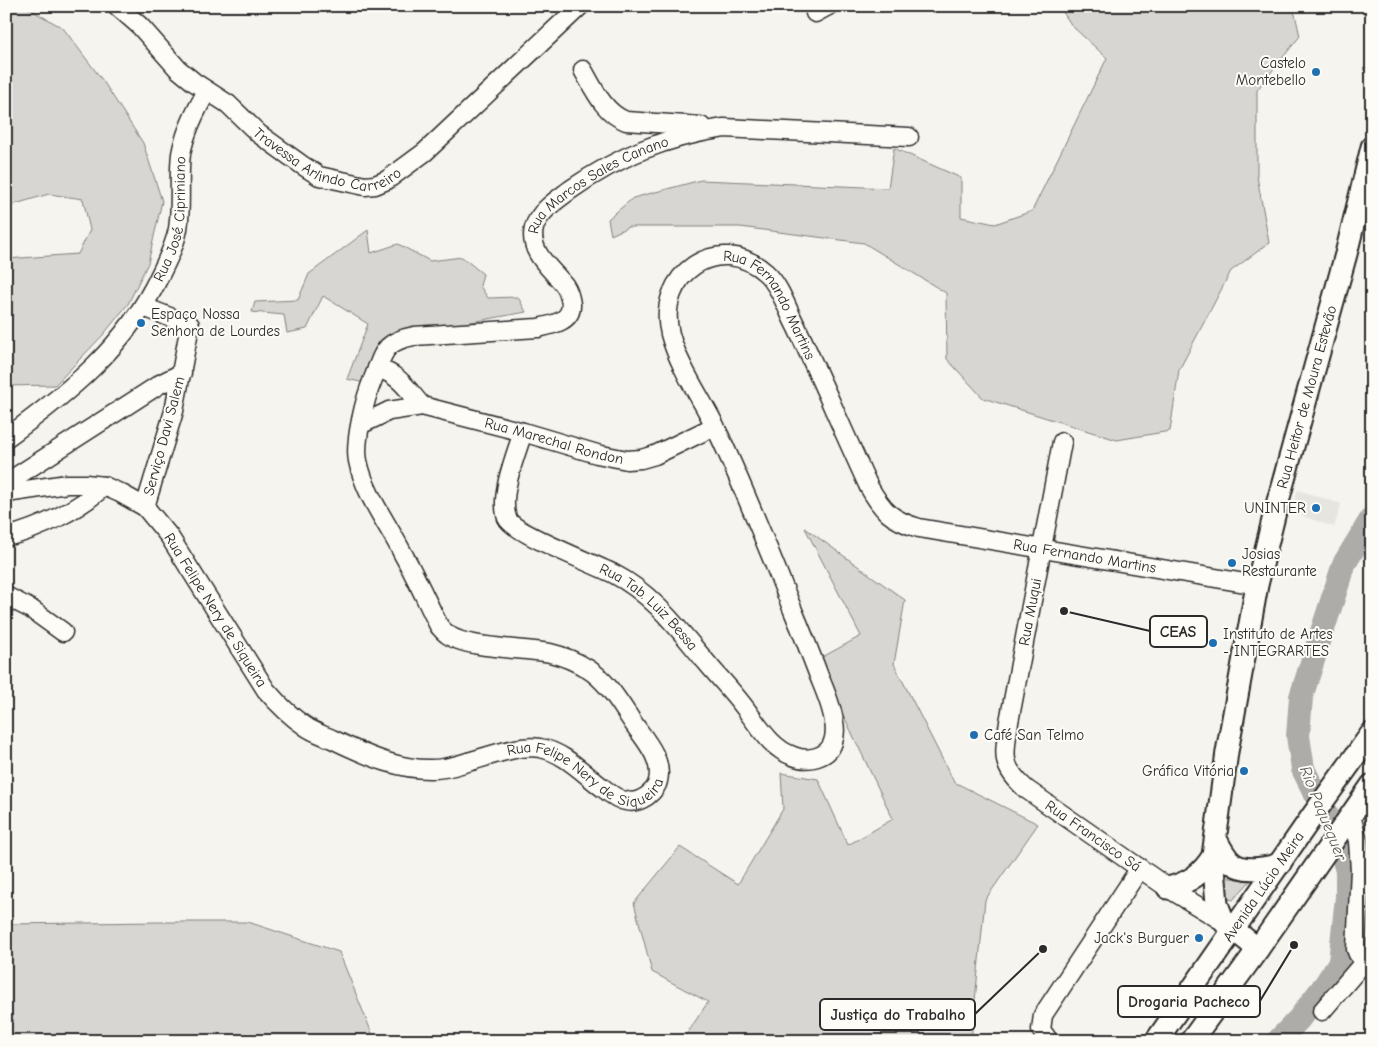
<svg xmlns="http://www.w3.org/2000/svg" width="1378" height="1047" viewBox="0 0 1378 1047" font-family="'Comic Neue',sans-serif">
  <style>
    .built { fill: #e6e5e0 }
    .green { fill: #d7d6d2; stroke: #81807e }
    .lines { fill: none; stroke-linecap: round; stroke-linejoin: round }
    .river { stroke: #adaca9; stroke-width: 24 }
    .minor-casing { stroke: #2b2b2b; stroke-width: 21 }
    .major-casing { stroke: #2b2b2b; stroke-width: 25 }
    .minor { stroke: #fdfcf7; stroke-width: 18 }
    .major { stroke: #fdfcf7; stroke-width: 21 }
    .poi-dot { fill: #1f6fb2; stroke: #fdfcf7; stroke-width: 2 }
    .labels { text-anchor: middle; stroke-width: 4; stroke-linejoin: round; paint-order: stroke }
    .poi-label { font-size: 15px; fill: #2b2b2b; stroke: #fdfcf7; text-anchor: end }
    .street-label { font-size: 15px; fill: #2b2b2b; stroke: #fdfcf7 }
    .water-label { font-size: 16px; font-style: italic; fill: #585857; stroke: #fdfcf7 }
    .leader { fill: none; stroke: #2b2b2b; stroke-width: 2 }
    .callout-dot { fill: #2b2b2b; stroke: #fdfcf7; stroke-width: 2 }
    .callout { fill: #fdfcf7; stroke: #2b2b2b; stroke-width: 2 }
    .callout-label { font-size: 16px; text-anchor: middle; font-weight: bold; fill: #2b2b2b }
  </style>
  <rect width="100%" height="100%" fill="#f5f4ef"/>
  <filter id="ink" filterUnits="userSpaceOnUse"><feTurbulence type="fractalNoise" baseFrequency=".02" numOctaves="2"/><feDisplacementMap in="SourceGraphic" scale="10" xChannelSelector="R" yChannelSelector="G"/><feConvolveMatrix kernelMatrix="1 2 1 2 8 2 1 2 1" color-interpolation-filters="sRGB"/></filter>
  <g filter="url(#ink)">
    <!-- built -->
    <polygon class="built" points="1298,490 1341,504 1334,527 1291,512"/>
    <!-- green -->
    <g class="green">
      <polygon points="6,6 24,6 63,28 103,81 143,143 162,201 148,263 128,304 103,335 55,385 6,386 6,259 78,254 90,230 83,199 49,194 12,205 6,205"/>
      <polygon points="1059,6 1293,6 1300,36 1257,90 1257,176 1269,243 1231,271 1179,370 1170,431 1117,440 983,398 947,359 946,293 864,243 740,227 628,227 611,235 608,219 633,198 701,180 888,188 894,148 961,178 961,217 995,224 1032,211 1107,58 1072,26"/>
      <polygon points="368,230 371,253 398,244 430,261 462,257 483,274 480,286 488,298 518,297 526,312 385,338 365,383 347,379 368,324 323,296 307,329 287,333 284,315 252,312 255,302 298,300 309,274"/>
      <polygon points="805,528 905,600 894,664 954,782 1038,824 985,900 971,1041 682,1041 708,1002 652,972 634,903 680,847 738,884 783,809 781,773 818,779 848,845 893,819 817,660 861,636"/>
      <polygon points="1372,799 1372,960 1366,957 1359,935 1366,856 1365,810"/>
      <polygon points="1220,877 1251,880 1233,900 1225,898"/>
      <polygon points="159,922 248,922 339,952 375,1041 6,1041 6,924"/>
    </g>
    <g class="lines">
      <!-- river -->
      <polyline class="river" points="1278,1041 1299,1019 1325,985 1340,962 1347,897 1347,871 1338,838 1303,769 1298,736 1301,697 1344,564 1372,518"/>
      <!-- minor casing -->
      <g class="minor-casing">
        <g id="minor">
          <path id="s1" d="M117 6 140 26 178 69 194 82 228 104 259 134 302 165 319 176 365 186 375 185 387 180 425 152 580 6"/>
          <polyline points="815,13 828,6"/>
          <path d="M583 70C594 89 604 113 626 121L701 126"/>
          <polyline points="144,307 190,325 174,411 145,507"/>
          <path d="M377 368C400 375 407 389 422 406"/>
          <path id="s2" d="M362 424 389 411 422 406 523 432 597 454 627 460 641 459 655 455 715 426"/>
          <path id="s3" d="M523 432C516 454 499 495 507 518 513 533 595 564 614 574 653 594 679 630 707 663 721 680 737 696 750 715 762 731 773 749 793 756 807 762 828 758 833 742 835 736 835 727 834 722 832 706 825 691 819 676 811 655 803 634 794 613 769 551 744 487 715 426 700 396 679 367 670 334 655 275 718 230 766 273 780 286 787 309 796 326 821 379 844 433 869 487 883 511 891 520 919 528L1257 585"/>
          <path id="s4" d="M6 438C68 393 127 346 160 275 167 261 175 245 178 229 182 204 178 178 181 154 185 131 196 110 207 91"/>
          <path id="s5" d="M1062 442 1009 722C1004 755 1000 766 1026 789L1168 888 1224 922"/>
          <polyline points="6,483 160,384 182,373"/>
          <path id="s6" d="M6 493 67 484H86L104 486 120 493 145 507 169 536 266 690C278 704 290 716 305 726 313 732 323 735 332 739 365 755 406 774 444 768 471 764 514 743 540 748 564 752 584 774 603 788 609 793 618 800 626 801 633 803 641 800 647 796 652 792 657 787 658 781 663 761 647 742 636 727 622 707 609 682 588 669 577 662 563 656 550 653 525 648 465 649 447 634 444 632 441 628 439 626 427 602 416 577 403 554 388 524 365 495 358 461 354 442 365 398 373 379 384 352 383 342 414 336L538 328C551 325 572 322 571 304 570 297 569 292 565 286 552 269 528 253 534 228 539 211 557 200 570 190 619 156 665 137 724 128L909 137"/>
          <path d="M6 537C39 529 80 509 104 486"/>
          <polyline points="6,596 31,609 63,632"/>
          <polyline points="1351,816 1358,841 1360,870 1356,949 1358,954 1372,965"/>
          <polyline points="1322,1011 1365,961"/>
          <polyline points="1049,1041 1041,1030 1043,1015 1140,868"/>
        </g>
      </g>
      <!-- major casing -->
      <g class="major-casing">
        <g id="major">
          <path d="M1216 839C1220 847 1225 857 1232 863 1245 873 1266 868 1280 864"/>
          <path d="M1168 888C1189 883 1202 874 1213 856"/>
          <path id="s7" d="M1258 949 1224 922 1217 904 1213 856 1227 752 1257 585 1275 512 1346 254 1372 147"/>
          <path id="s8" d="M1156 1041 1313 815 1372 733"/>
          <polyline points="1191,1041 1258,949 1372,785"/>
        </g>
      </g>
      <!-- minor -->
      <use href="#minor" class="minor"/>
      <!-- major -->
      <use href="#major" class="major"/>
    </g>
  </g>
  <!-- markers -->
  <g class="poi-dot">
    <circle cx="1316" cy="72" r="5"/>
    <circle cx="141" cy="323" r="5"/>
    <circle cx="1316" cy="508" r="5"/>
    <circle cx="1232" cy="563" r="5"/>
    <circle cx="1213" cy="643" r="5"/>
    <circle cx="974" cy="735" r="5"/>
    <circle cx="1244" cy="771" r="5"/>
    <circle cx="1199" cy="938" r="5"/>
  </g>
  <g class="labels">
    <!-- poi labels -->
    <g class="poi-label">
      <text x="1306" y="68">Castelo<tspan x="1306" dy="17">Montebello</tspan></text>
      <text x="151" y="319" text-anchor="start">Espaço Nossa<tspan x="151" dy="17">Senhora de Lourdes</tspan></text>
      <text x="1306" y="513">UNINTER</text>
      <text x="1242" y="559" text-anchor="start">Josias<tspan x="1242" dy="17">Restaurante</tspan></text>
      <text x="1223" y="639" text-anchor="start">Instituto de Artes<tspan x="1223" dy="17">- INTEGRARTES</tspan></text>
      <text x="984" y="740" text-anchor="start">Café San Telmo</text>
      <text x="1234" y="776">Gráfica Vitória</text>
      <text x="1189" y="943">Jack's Burguer</text>
    </g>
    <!-- street labels -->
    <g class="street-label">
      <text dy="5" stroke="none"><textPath href="#s1" startOffset="269">Travessa Arlindo Carreiro</textPath></text>
      <text dy="5" stroke="none"><textPath href="#s6" startOffset="1770">Rua Marcos Sales Canano</textPath></text>
      <text dy="5" stroke="none"><textPath href="#s4" startOffset="285">Rua José Cipriniano</textPath></text>
      <text dy="5" stroke="none"><textPath href="#s3" startOffset="1138">Rua Fernando Martins</textPath></text>
      <text dy="5" stroke="none"><textPath href="#s7" startOffset="580">Rua Heitor de Moura Estevão</textPath></text>
      <text transform="translate(164 436) rotate(-75)" y="5">Serviço Davi Salem</text>
      <text dy="5" stroke="none"><textPath href="#s2" startOffset="200">Rua Marechal Rondon</textPath></text>
      <text dy="5" stroke="none"><textPath href="#s3" startOffset="1586">Rua Fernando Martins</textPath></text>
      <text dy="5" stroke="none"><textPath href="#s3" startOffset="258">Rua Tab. Luiz Bessa</textPath></text>
      <text dy="5" stroke="none"><textPath href="#s6" startOffset="270">Rua Felipe Nery de Siqueira</textPath></text>
      <text transform="translate(1030 612) rotate(-79)" y="5">Rua Muqui</text>
      <text dy="5" stroke="none"><textPath href="#s6" startOffset="720">Rua Felipe Nery de Siqueira</textPath></text>
      <text dy="5" stroke="none"><textPath href="#s5" startOffset="441">Rua Francisco Sá</textPath></text>
      <text dy="5" stroke="none"><textPath href="#s8" startOffset="188">Avenida Lúcio Meira</textPath></text>
    </g>
    <!-- water labels -->
    <g class="water-label">
      <text transform="translate(1324 813) rotate(68)" y="6">Rio Paquequer</text>
    </g>
  </g>
  <!-- callouts -->
  <path class="leader" d="M1064 611L1150 631M1294 945L1260 1001M1043 949L975 1014"/>
  <g class="callout-dot">
    <circle cx="1064" cy="611" r="5"/>
    <circle cx="1294" cy="945" r="5"/>
    <circle cx="1043" cy="949" r="5"/>
  </g>
  <g class="callout">
    <rect x="1150" y="616" width="57" height="31" rx="5"/>
    <rect x="1118" y="986" width="142" height="31" rx="5"/>
    <rect x="820" y="999" width="155" height="31" rx="5"/>
  </g>
  <g class="callout-label">
    <text x="1178" y="637">CEAS</text>
    <text x="1189" y="1007">Drogaria Pacheco</text>
    <text x="898" y="1020">Justiça do Trabalho</text>
  </g>
  <!-- margin -->
  <rect width="1378" height="1047" fill="none" stroke="#fdfcf7" stroke-width="25"/>
  <rect x="12" y="12" width="1353" height="1022" fill="none" stroke="#2b2b2b" stroke-width="2" filter="url(#ink)"/>
</svg>
